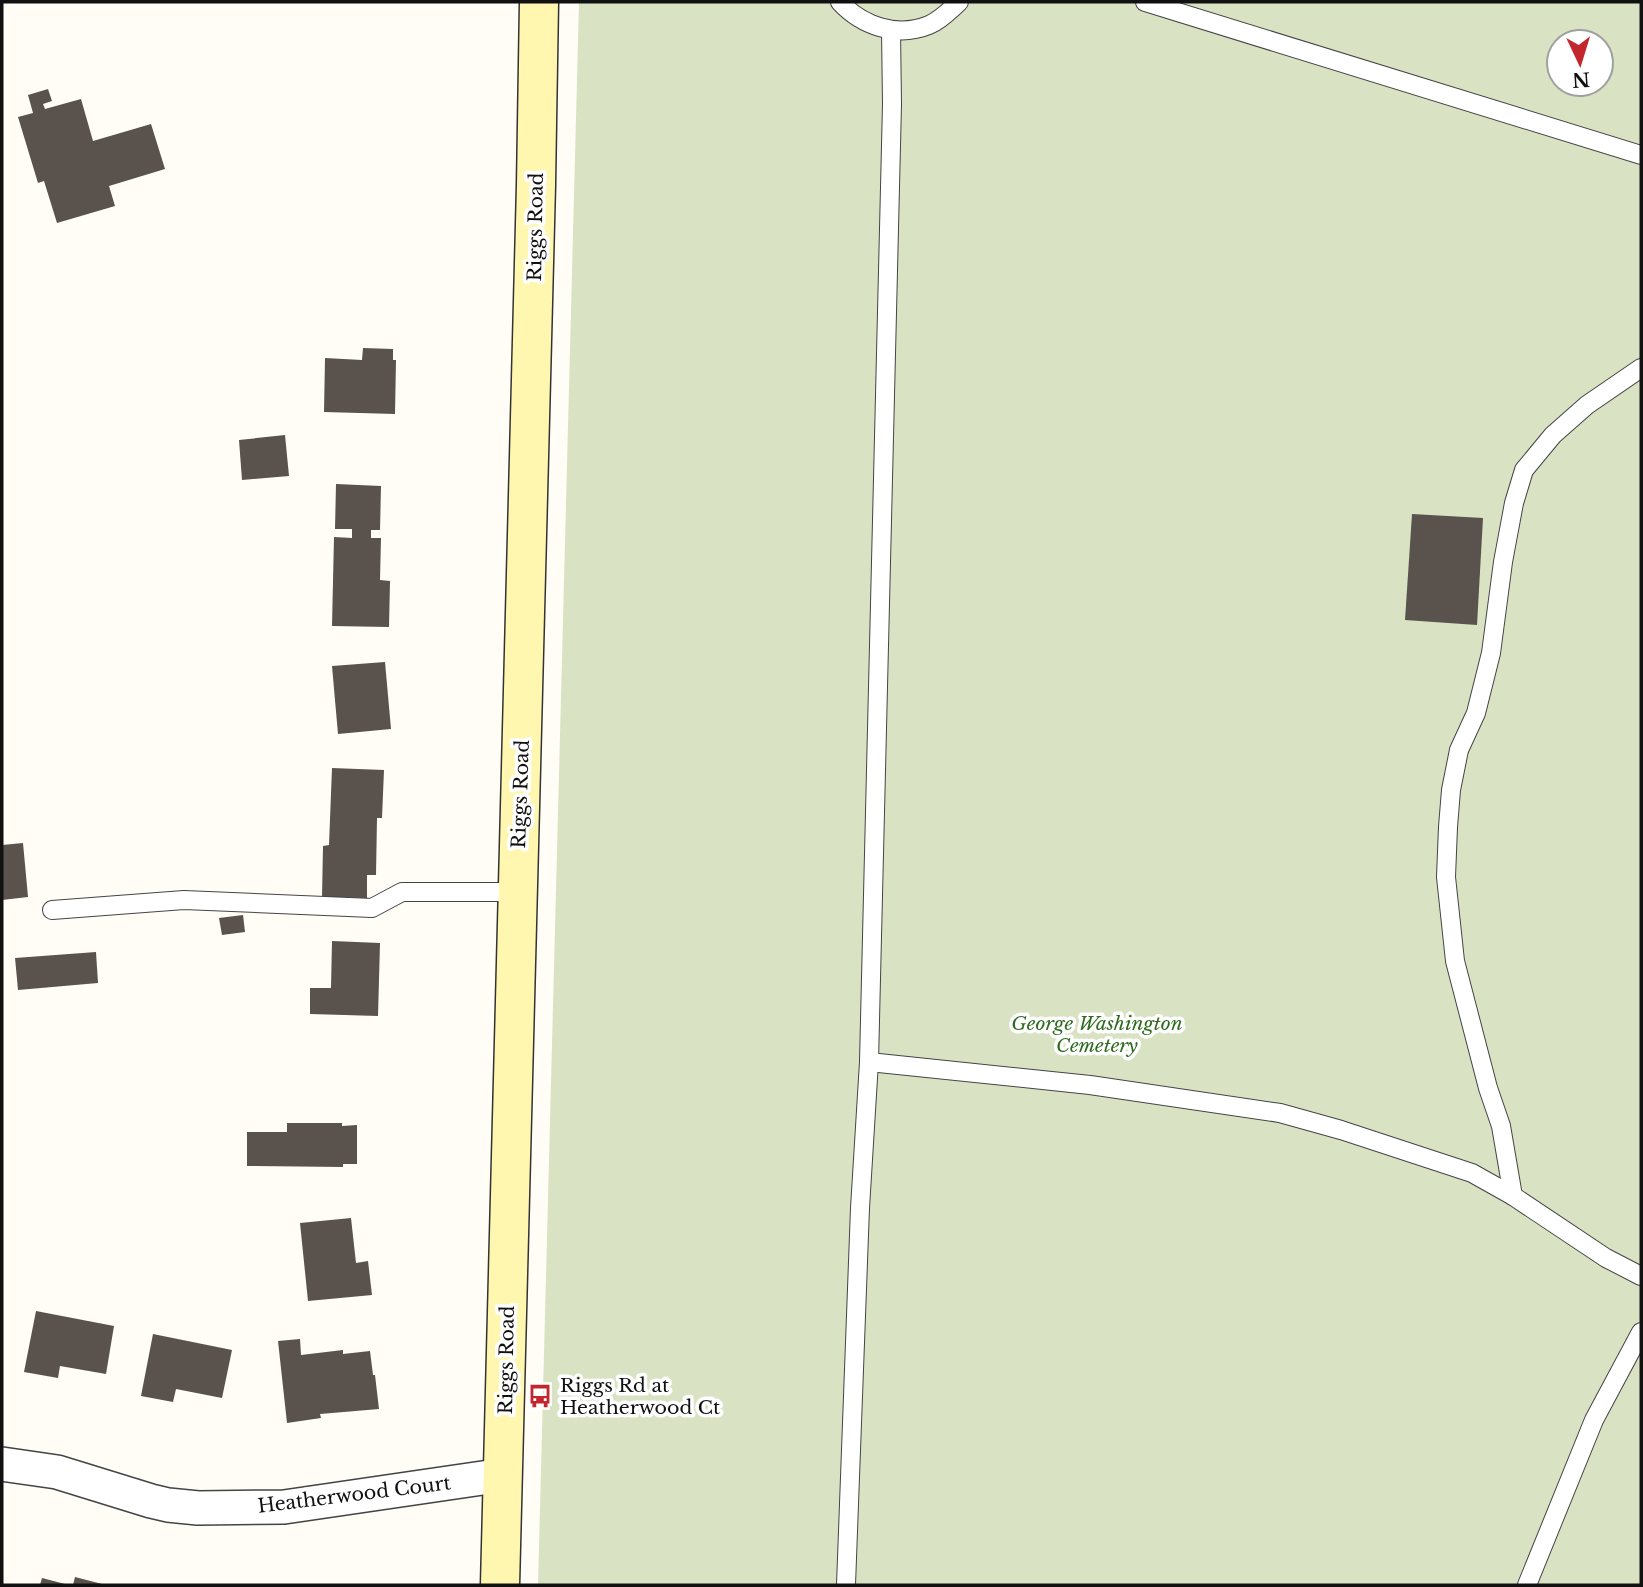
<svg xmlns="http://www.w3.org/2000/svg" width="1643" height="1587" viewBox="0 0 1643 1587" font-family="'Libre Baskerville',serif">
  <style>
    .cemetery { fill: #d9e3c4; fill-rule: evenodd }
    .building { fill: #5a524d }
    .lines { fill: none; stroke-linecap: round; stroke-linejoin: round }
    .lane-casing { stroke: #444; stroke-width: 20 }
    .street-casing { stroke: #444; stroke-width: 36 }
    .secondary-casing { stroke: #333; stroke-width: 41 }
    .lane { stroke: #fff; stroke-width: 18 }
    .street { stroke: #fff; stroke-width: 33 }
    .secondary { stroke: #fff6b0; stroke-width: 38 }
    .labels { text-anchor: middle; stroke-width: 7; stroke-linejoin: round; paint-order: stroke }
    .street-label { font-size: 19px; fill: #111; stroke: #fff }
    .park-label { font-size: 19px; font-style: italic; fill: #2f6b1f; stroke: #fff }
    .poi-label { font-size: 19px; fill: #111; stroke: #fff; text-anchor: start }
  </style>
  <rect width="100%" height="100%" fill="#fffdf5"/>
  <!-- cemetery -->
  <path class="cemetery" d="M579 2H1641V1585H538ZM1559 42H1601V84H1559Z"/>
  <!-- building -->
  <g class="building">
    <polygon points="48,89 52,101 43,104 45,109 81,99 93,141 151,124 165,169 109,186 115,206 57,223 44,181 38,183 18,117 33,113 28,95"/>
    <polygon points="363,348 393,349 393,360 396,360 395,414 324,412 325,358 362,360"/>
    <polygon points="285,435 289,476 242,480 239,440"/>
    <polygon points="336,484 381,486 380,530 371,530 371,538 381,538 380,580 390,581 389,627 332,626 334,537 352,538 352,529 335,529"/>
    <polygon points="1412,514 1483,518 1477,625 1405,620"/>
    <polygon points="385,662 391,729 338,734 332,666"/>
    <polygon points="332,768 384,770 382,818 377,818 376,875 367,875 367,898 322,897 323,846 329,845"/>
    <polygon points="23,843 28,897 2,900 2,845"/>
    <polygon points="243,915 245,932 222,935 219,918"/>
    <polygon points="332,941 380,943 378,1016 310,1014 310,988 331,988"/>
    <polygon points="96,952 98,983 18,990 15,958"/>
    <polygon points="287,1123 342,1123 342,1126 357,1125 357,1164 343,1164 343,1167 247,1166 247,1132 287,1132"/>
    <polygon points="351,1218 356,1263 368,1261 372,1295 308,1301 300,1223"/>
    <polygon points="36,1311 114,1326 106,1374 60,1366 58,1378 24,1372"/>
    <polygon points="153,1334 232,1350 222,1398 176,1389 173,1402 141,1396"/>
    <polygon points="300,1339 301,1355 343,1350 343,1354 370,1351 373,1375 375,1375 379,1409 320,1414 321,1418 287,1423 278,1341"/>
    <polygon points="75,1577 102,1584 102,1585 73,1585"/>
    <polygon points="42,1578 65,1584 65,1585 40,1585"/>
  </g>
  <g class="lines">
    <!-- lane casing -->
    <g class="lane-casing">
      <g id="lane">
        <path d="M840 2C862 26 897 38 929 25 941 20 950 10 959 2"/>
        <polyline points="1145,2 1641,155"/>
        <polyline points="52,910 184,900 372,908 402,892 517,892"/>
        <polyline points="869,1062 1090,1085 1280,1113 1341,1130 1472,1173 1513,1196 1606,1258 1641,1276"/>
        <polyline points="1513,1196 1501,1126 1488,1088 1455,961 1446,877 1448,827 1451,790 1459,750 1476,713 1491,653 1503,562 1514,503 1524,470 1553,435 1587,405 1641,368"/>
        <polyline points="846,1585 860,1208 869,1062 892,104 891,30"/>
        <polyline points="1527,1585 1594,1420 1641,1332"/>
      </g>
    </g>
    <!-- street casing -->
    <g class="street-casing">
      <polyline id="street" points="2,1464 57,1472 151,1501 168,1505 198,1508 284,1507 503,1475"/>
    </g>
    <!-- secondary casing -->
    <g class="secondary-casing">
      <polyline id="secondary" points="500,1585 536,185 539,2"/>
    </g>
    <!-- lane -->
    <use href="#lane" class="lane"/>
    <!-- street -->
    <use href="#street" class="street"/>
    <!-- secondary -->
    <use href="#secondary" class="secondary"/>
  </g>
  <!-- icons -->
  <defs>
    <g id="bus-bare" transform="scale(1.89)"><path d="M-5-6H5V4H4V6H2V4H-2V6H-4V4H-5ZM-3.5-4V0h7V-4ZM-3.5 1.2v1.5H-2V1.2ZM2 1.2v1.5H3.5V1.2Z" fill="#c4262e" stroke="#fff" stroke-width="2.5" paint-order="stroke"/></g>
  </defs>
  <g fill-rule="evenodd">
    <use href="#bus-bare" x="540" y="1396"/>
  </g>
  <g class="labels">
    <!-- street labels -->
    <g class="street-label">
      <text transform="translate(535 227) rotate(-89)" y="7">Riggs Road</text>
      <text transform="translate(520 794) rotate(-88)" y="7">Riggs Road</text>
      <text transform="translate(506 1360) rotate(-89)" y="7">Riggs Road</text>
      <text transform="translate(354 1494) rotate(-7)" y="7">Heatherwood Court</text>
    </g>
    <!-- park labels -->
    <g class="park-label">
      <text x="1097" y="1030">George Washington<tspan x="1097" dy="22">Cemetery</tspan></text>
    </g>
    <!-- poi labels -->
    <g class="poi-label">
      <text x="560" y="1392">Riggs Rd at<tspan x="560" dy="22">Heatherwood Ct</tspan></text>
    </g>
  </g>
  <!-- border -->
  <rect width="1643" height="1587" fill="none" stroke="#111111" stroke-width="7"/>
  <!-- north arrow -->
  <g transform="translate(1580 63) rotate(176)"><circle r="33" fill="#ffffff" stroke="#a0a0a0" stroke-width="2"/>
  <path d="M0-5L12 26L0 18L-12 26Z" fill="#c4262e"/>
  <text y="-10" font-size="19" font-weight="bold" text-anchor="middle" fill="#111111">N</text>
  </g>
</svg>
